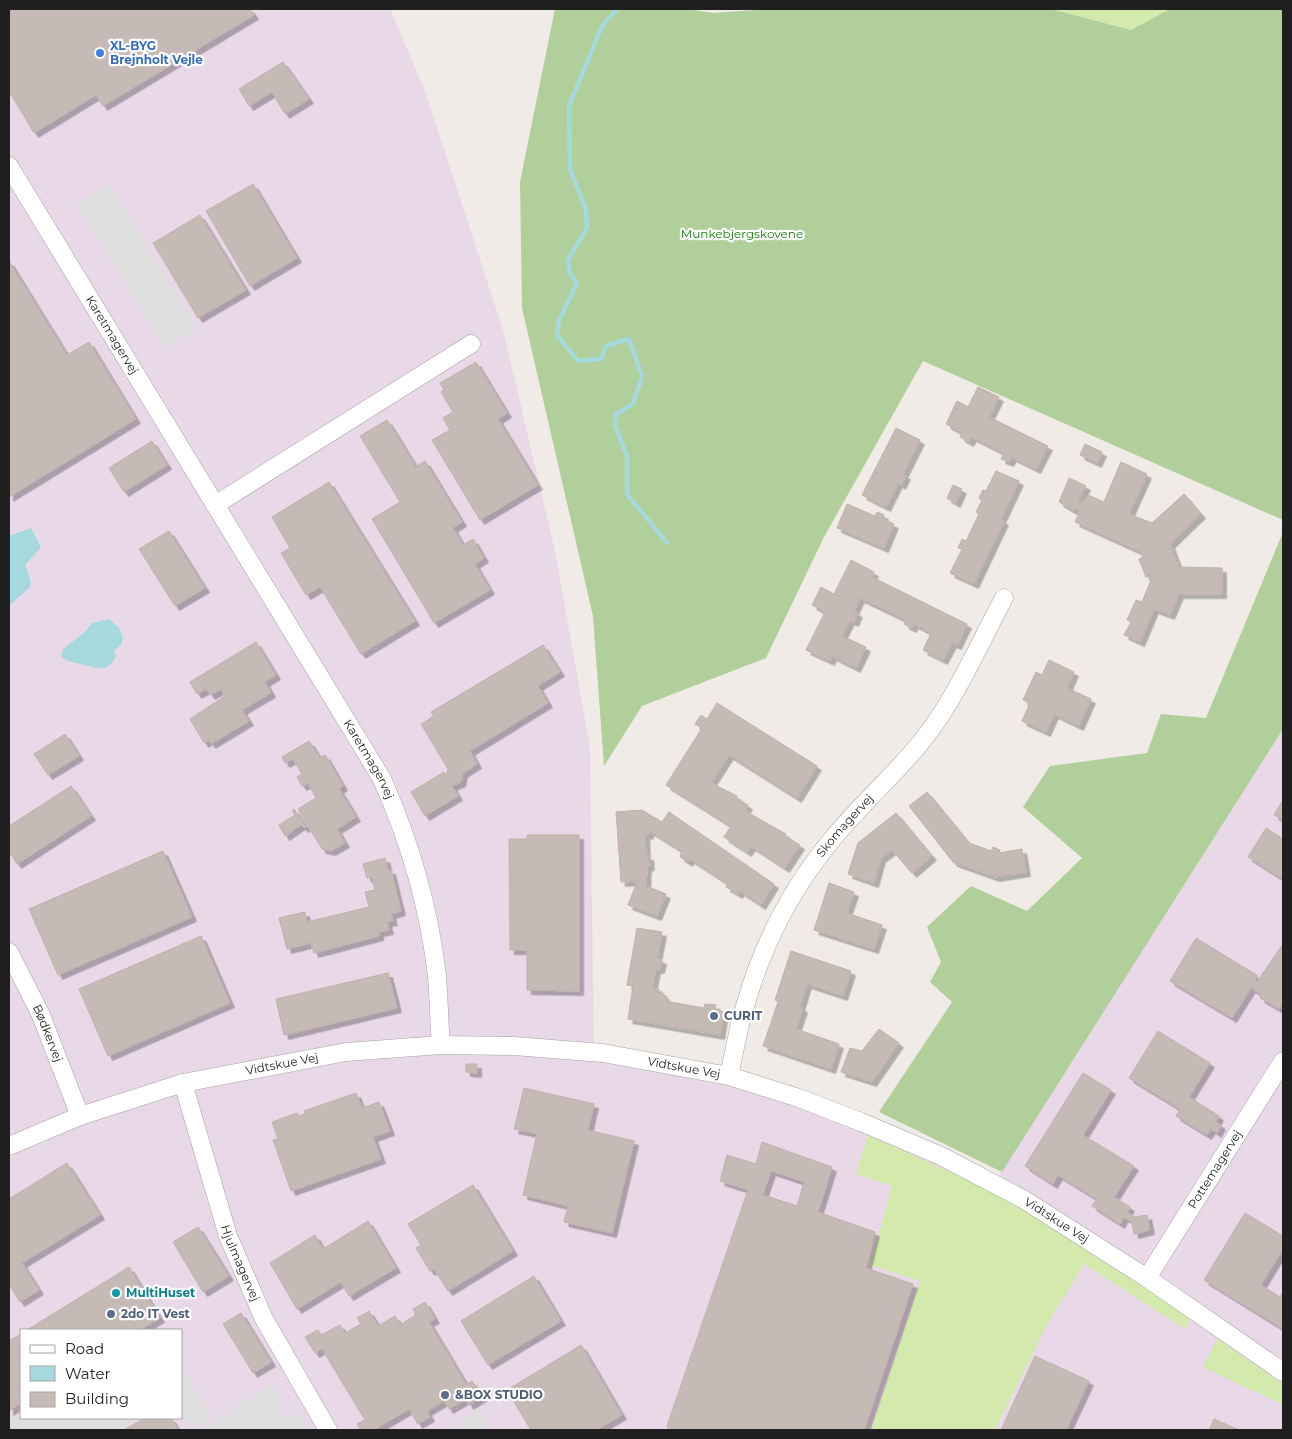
<svg xmlns="http://www.w3.org/2000/svg" width="1292" height="1439" viewBox="0 0 1292 1439" font-family="Montserrat,sans-serif">
  <style>
    .industrial { fill: #e9d8e8; fill-rule: evenodd }
    .grass { fill: #d3eaac }
    .forest { fill: #b1cf9a }
    .parking { fill: #dfdfdf }
    .water { fill: #a6d9dd }
    .lines { fill: none; stroke-linecap: round; stroke-linejoin: round }
    .stream { stroke: #a6d9dd; stroke-width: 4.5 }
    .building { fill: #c5bab5; stroke: #c2b0a8; fill-rule: evenodd; filter: url(#shadow) }
    .street-casing { stroke: #a3a3a3; stroke-width: 19 }
    .street { stroke: #fff; stroke-width: 18 }
    .shop-dot { fill: #3f7fe0; stroke: #fff; stroke-width: 2 }
    .service-dot { fill: #5c6f8a; stroke: #fff; stroke-width: 2 }
    .culture-dot { fill: #0f9aa8; stroke: #fff; stroke-width: 2 }
    .labels { text-anchor: middle; stroke-width: 4.5; stroke-linejoin: round; paint-order: stroke }
    .shop-label { font-size: 12px; font-weight: bold; fill: #366cbe; stroke: #fff; text-anchor: start }
    .park-label { font-size: 12px; fill: #137f0c; stroke: #fff }
    .street-label { font-size: 12px; fill: #1f1f1f; stroke: #fff }
    .service-label { font-size: 12px; font-weight: bold; fill: #4e5e75; stroke: #fff; text-anchor: start }
    .culture-label { font-size: 12px; font-weight: bold; fill: #0d838f; stroke: #fff; text-anchor: start }
  </style>
  <defs>
    <filter id="shadow"><feDropShadow dx="4.5" dy="4.5" stdDeviation="0" flood-color="#0004"/></filter>
  </defs>
  <rect width="100%" height="100%" fill="#f0ebe6"/>
  <!-- industrial -->
  <path class="industrial" d="M9 9H390L425 91 503 330 556 556 590 748 594 1060 740 1088 858 1128 991 1188 1283 729V1430H9ZM21 1330H181V1418H21Z"/>
  <!-- grass -->
  <g class="grass">
    <polygon points="1051,9 1170,9 1131,30"/>
    <polygon points="868,1135 987,1189 1091,1249 1191,1318 1185,1329 1084,1264 1047,1324 995,1430 871,1430 920,1281 870,1265 892,1186 856,1174"/>
    <polygon points="1217,1339 1283,1384 1283,1405 1203,1367"/>
  </g>
  <!-- forest -->
  <g class="forest">
    <polygon points="555,9 687,9 713,13 771,9 1051,9 1131,30 1170,9 1283,9 1283,520 923,361 824,537 766,658 642,706 604,766 593,616 522,308 520,182"/>
    <polygon points="1283,532 1283,729 1002,1172 879,1112 952,1002 930,982 941,962 927,927 971,886 1027,911 1082,858 1023,807 1050,766 1147,753 1161,714 1206,718"/>
  </g>
  <!-- parking -->
  <g class="parking">
    <polygon points="109,184 197,328 165,348 76,204"/>
    <polygon points="181,1367 212,1417 190,1430 181,1416"/>
    <polygon points="272,1384 285,1405 279,1409 285,1419 297,1411 308,1430 199,1430"/>
    <polygon points="479,1409 489,1426 483,1430 462,1430 457,1423"/>
    <polygon points="21,1413 21,1418 138,1418 117,1430 9,1430 9,1420"/>
  </g>
  <!-- water -->
  <g class="water">
    <polygon points="31,528 41,547 25,565 31,582 30,587 9,606 9,536"/>
    <path d="M109 619 119 628 123 639 121 645 114 651 116 656C107 674 99 668 84 665 75 662 69 663 61 656L64 648 85 632 92 623Z"/>
  </g>
  <g class="lines">
    <!-- stream -->
    <polyline class="stream" points="617,9 602,26 569,106 570,169 586,210 587,228 568,260 569,272 577,283 559,320 557,335 578,361 601,359 606,346 629,339 642,376 633,404 616,414 615,425 627,457 627,494 667,543"/>
  </g>
  <!-- building -->
  <g class="building">
    <polygon points="9,9 250,9 254,15 103,106 96,95 34,133 9,91"/>
    <polygon points="283,62 309,99 285,114 272,92 249,106 239,89"/>
    <polygon points="253,184 297,258 250,286 206,211"/>
    <polygon points="200,215 246,290 198,318 153,243"/>
    <polygon points="9,261 67,355 89,342 136,419 9,497"/>
    <polygon points="476,362 507,413 498,419 538,485 480,520 432,440 450,430 443,418 453,412 441,392 444,390 440,383"/>
    <polygon points="978,387 999,397 989,417 1048,446 1036,469 1012,457 1009,462 1001,459 1004,453 972,437 969,442 960,437 962,433 946,424 957,401 968,407"/>
    <polygon points="387,420 416,467 425,461 462,522 453,528 463,545 473,539 484,558 475,564 490,590 434,623 372,519 400,502 360,436"/>
    <polygon points="896,428 920,440 903,474 906,475 901,485 898,483 886,507 862,495"/>
    <polygon points="152,441 167,465 124,492 109,468"/>
    <polygon points="1085,444 1102,452 1097,463 1080,455"/>
    <polygon points="1121,462 1147,474 1129,514 1152,523 1184,494 1201,514 1170,544 1179,567 1222,568 1222,594 1179,594 1170,615 1154,609 1140,642 1124,635 1131,622 1127,620 1136,600 1142,602 1151,580 1150,576 1146,577 1139,559 1143,557 1141,552 1075,522 1080,510 1075,508 1074,511 1059,502 1069,478 1086,486 1078,501 1082,503 1088,495 1104,502"/>
    <polygon points="996,471 1019,481 1001,519 1004,521 974,584 950,573 962,549 958,548 962,539 966,541 979,514 976,512 982,500 979,498 983,490 986,491"/>
    <polygon points="329,482 415,621 361,654 320,587 306,595 281,553 290,548 272,517"/>
    <polygon points="953,485 962,489 956,503 947,498"/>
    <polygon points="847,504 875,516 877,512 884,515 883,519 894,524 884,548 837,528"/>
    <polygon points="169,531 205,588 175,606 139,549"/>
    <polygon points="851,560 874,572 872,577 967,624 957,645 952,643 943,660 923,650 931,633 914,624 912,628 904,624 906,620 860,598 854,611 858,613 854,622 850,620 842,636 866,647 856,668 832,656 830,661 806,650 825,612 812,605 821,587 834,594"/>
    <polygon points="256,642 276,675 265,682 271,693 242,710 249,721 211,744 209,740 204,743 190,719 225,696 221,689 211,695 206,689 197,694 190,682"/>
    <polygon points="543,645 560,672 538,686 548,703 470,751 477,764 463,773 461,782 452,786 458,796 425,816 411,792 444,772 446,776 448,769 421,724 434,716 431,712"/>
    <polygon points="1049,660 1074,672 1067,688 1091,699 1079,726 1054,714 1046,732 1022,721 1030,703 1023,700 1036,672 1042,675"/>
    <polygon points="717,703 817,766 797,798 729,755 711,783 737,796 736,798 748,805 745,811 786,834 785,836 800,845 785,868 751,846 747,852 724,837 731,826 666,785 702,728 695,724 701,715 707,719"/>
    <polygon points="65,734 79,756 48,775 34,754"/>
    <polygon points="309,741 320,758 325,755 343,786 339,789 356,817 337,829 345,843 331,851 322,849 298,809 316,798 308,783 302,786 297,777 302,774 293,759 285,763 282,757"/>
    <polygon points="71,786 91,816 17,864 9,851 9,826"/>
    <polygon points="927,792 969,843 991,851 993,847 1000,850 999,853 1022,849 1026,872 995,877 953,862 909,806"/>
    <polygon points="1283,800 1283,820 1274,815"/>
    <polygon points="294,809 306,827 304,828 301,825 285,836 279,825 295,815 292,811"/>
    <polygon points="642,810 662,822 669,812 774,884 761,905 740,891 738,894 726,887 727,884 721,879 690,859 688,862 680,857 682,851 650,831 648,835 645,834 646,856 649,856 650,866 647,867 646,886 666,894 657,916 628,905 637,882 639,881 621,882 616,812"/>
    <polygon points="896,813 932,856 912,873 892,850 881,858 874,883 848,874 858,843"/>
    <polygon points="1266,828 1283,839 1283,879 1248,857"/>
    <polygon points="527,835 579,835 579,991 527,990 527,950 510,950 509,839 527,839"/>
    <polygon points="163,851 192,917 58,975 29,909"/>
    <polygon points="385,858 388,870 391,870 401,911 391,914 393,921 387,922 389,930 379,932 379,936 314,953 311,943 287,949 279,918 305,912 307,922 369,907 365,892 375,890 372,877 367,878 363,864"/>
    <polygon points="829,883 854,892 847,913 882,925 874,949 814,930"/>
    <polygon points="637,928 662,932 657,958 662,960 660,969 656,969 652,988 659,989 658,993 661,991 667,999 665,1001 704,1008 705,1004 716,1005 715,1010 724,1012 720,1035 628,1019 633,986 627,985"/>
    <polygon points="201,936 230,1003 108,1056 79,989"/>
    <polygon points="1196,938 1258,976 1255,980 1257,982 1283,944 1283,1002 1279,1009 1260,998 1262,995 1251,988 1232,1018 1170,981"/>
    <polygon points="791,951 851,971 843,996 807,984 800,1007 803,1008 796,1029 839,1044 831,1069 763,1046 778,1002 775,1000"/>
    <polygon points="388,973 397,1008 284,1035 276,999"/>
    <polygon points="879,1029 899,1043 872,1082 841,1072 850,1048 862,1051"/>
    <polygon points="1158,1031 1210,1063 1189,1097 1219,1116 1216,1122 1221,1125 1217,1133 1211,1129 1207,1135 1176,1116 1180,1109 1129,1078"/>
    <polygon points="466,1064 477,1064 477,1073 466,1072"/>
    <polygon points="1083,1073 1111,1090 1083,1135 1134,1166 1114,1197 1130,1207 1127,1212 1135,1217 1147,1215 1150,1230 1134,1234 1132,1222 1124,1217 1120,1224 1092,1206 1097,1199 1058,1175 1053,1184 1025,1166"/>
    <polygon points="524,1088 594,1104 588,1130 634,1141 612,1233 564,1222 568,1206 523,1195 537,1134 514,1129"/>
    <polygon points="356,1093 362,1108 379,1102 390,1131 373,1137 381,1159 291,1191 273,1140 278,1139 272,1122 297,1113 298,1116 305,1114 304,1111"/>
    <path d="M762 1142 832 1167 818 1212 875 1232 866 1268 913 1284 864 1430H669L667 1426 748 1190 720 1181 727 1155 756 1164ZM771 1171 804 1182 797 1206 763 1195Z"/>
    <polygon points="67,1163 100,1215 22,1263 39,1290 20,1302 9,1284 9,1199"/>
    <polygon points="473,1185 513,1251 448,1291 434,1269 430,1271 416,1248 421,1245 408,1224"/>
    <polygon points="1245,1213 1283,1236 1283,1249 1261,1285 1280,1297 1283,1292 1283,1329 1204,1280"/>
    <polygon points="368,1221 396,1268 349,1296 341,1282 297,1309 270,1263 315,1235 323,1249"/>
    <polygon points="198,1227 229,1276 203,1292 173,1242"/>
    <polygon points="129,1267 160,1318 140,1330 27,1330"/>
    <polygon points="534,1276 561,1321 488,1365 461,1321"/>
    <polygon points="425,1302 435,1319 429,1322 466,1384 472,1381 482,1397 469,1405 466,1399 449,1409 444,1401 427,1411 430,1417 418,1424 409,1409 377,1428 378,1430 361,1430 357,1424 365,1420 322,1349 315,1353 305,1337 318,1330 321,1335 340,1325 345,1333 361,1324 357,1318 369,1311 378,1326 395,1316 400,1325 416,1315 413,1309"/>
    <polygon points="241,1313 271,1362 253,1373 223,1324"/>
    <polygon points="21,1334 21,1403 9,1411 9,1341"/>
    <polygon points="581,1345 622,1415 596,1430 531,1430 507,1390"/>
    <polygon points="1035,1356 1089,1381 1066,1430 1001,1430"/>
    <polygon points="145,1418 171,1418 178,1430 124,1430"/>
    <polygon points="1214,1419 1239,1430 1209,1430"/>
  </g>
  <g class="lines">
    <!-- street casing -->
    <g class="street-casing">
      <g id="street">
        <path id="s1" d="M9 166 382 779C410 842 429 907 437 976 439 999 439 1022 441 1045"/>
        <polyline points="215,505 471,344"/>
        <path id="s2" d="M9 952 40 1013 80 1116"/>
        <path id="s3" d="M729 1076C734 1053 738 1029 745 1006 763 943 792 887 834 837 863 802 898 772 926 736 958 694 979 644 1004 598"/>
        <path id="s4" d="M183 1083 228 1236 264 1319 328 1430"/>
        <path id="s5" d="M9 1146 80 1116 183 1083 346 1052 441 1045 514 1046 603 1053 729 1076 799 1098 861 1122 941 1156 1023 1199 1147 1278 1283 1372"/>
        <path id="s6" d="M1147 1278 1283 1061"/>
      </g>
    </g>
    <!-- street -->
    <use href="#street" class="street"/>
  </g>
  <!-- markers -->
  <circle class="shop-dot" cx="100" cy="53" r="5"/>
  <g class="service-dot">
    <circle cx="714" cy="1016" r="5"/>
    <circle cx="111" cy="1314" r="5"/>
    <circle cx="445" cy="1395" r="5"/>
  </g>
  <circle class="culture-dot" cx="116" cy="1293" r="5"/>
  <g class="labels">
    <!-- shop labels -->
    <g class="shop-label">
      <text x="110" y="50">XL-BYG<tspan x="110" dy="14">Brejnholt Vejle</tspan></text>
    </g>
    <!-- park labels -->
    <g class="park-label">
      <text x="742" y="238">Munkebjergskovene</text>
    </g>
    <!-- street labels -->
    <g class="street-label">
      <text dy="4" stroke="none"><textPath href="#s1" startOffset="198">Karetmagervej</textPath></text>
      <text dy="4" stroke="none"><textPath href="#s1" startOffset="694">Karetmagervej</textPath></text>
      <text dy="4" stroke="none"><textPath href="#s3" startOffset="280">Skomagervej</textPath></text>
      <text dy="4" stroke="none"><textPath href="#s2" startOffset="90">Bødkervej</textPath></text>
      <text dy="4" stroke="none"><textPath href="#s5" startOffset="286">Vidtskue Vej</textPath></text>
      <text dy="4" stroke="none"><textPath href="#s5" startOffset="691">Vidtskue Vej</textPath></text>
      <text dy="4" stroke="none"><textPath href="#s6" startOffset="128">Pottemagervej</textPath></text>
      <text dy="4" stroke="none"><textPath href="#s5" startOffset="1096">Vidtskue Vej</textPath></text>
      <text dy="4" stroke="none"><textPath href="#s4" startOffset="189">Hjulmagervej</textPath></text>
    </g>
    <!-- service labels -->
    <g class="service-label">
      <text x="724" y="1020">CURIT</text>
      <text x="121" y="1318">2do IT Vest</text>
      <text x="455" y="1399">&amp;BOX STUDIO</text>
    </g>
    <!-- culture labels -->
    <g class="culture-label">
      <text x="126" y="1297">MultiHuset</text>
    </g>
  </g>
  <!-- border -->
  <rect width="1292" height="1439" fill="none" stroke="#1f1f1f" stroke-width="20"/>
  <!-- legend -->
  <rect x="20" y="1329" width="162" height="90" fill="#ffffff" stroke="#a5a5a5"/>
  <rect x="30" y="1345" width="25" height="8" fill="#ffffff" stroke="#a5a5a5"/>
  <text x="65" y="1354" font-size="15" fill="#1f1f1f">Road</text>
  <rect x="30" y="1366" width="25" height="15" fill="#a6d9dd" stroke="#a5a5a5"/>
  <text x="65" y="1379" font-size="15" fill="#1f1f1f">Water</text>
  <rect x="30" y="1392" width="25" height="15" fill="#c5bab5" stroke="#a5a5a5"/>
  <text x="65" y="1404" font-size="15" fill="#1f1f1f">Building</text>
</svg>
